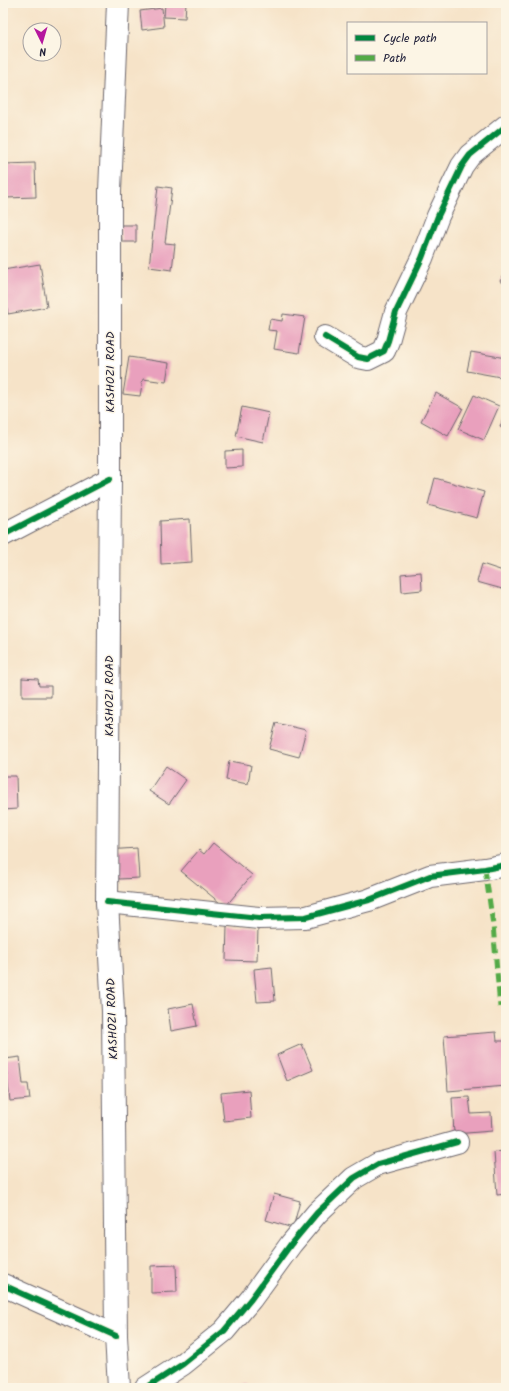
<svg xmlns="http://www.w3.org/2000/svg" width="509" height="1391" viewBox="0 0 509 1391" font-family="Kalam,sans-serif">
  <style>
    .building { fill: #e9a0bd }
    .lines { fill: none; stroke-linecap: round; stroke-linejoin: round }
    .street-casing { stroke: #6c666c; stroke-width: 24 }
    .secondary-casing { stroke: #6c666c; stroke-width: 24 }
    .street { stroke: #fff; stroke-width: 22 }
    .secondary { stroke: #fff; stroke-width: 22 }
    .quiet { stroke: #53aa46; stroke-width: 5; stroke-dasharray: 10 5; stroke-linecap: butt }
    .cycleway-casing { stroke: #fcf5e5; stroke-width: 8 }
    .cycleway { stroke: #00873e; stroke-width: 6 }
    .labels { text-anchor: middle; stroke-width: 3; stroke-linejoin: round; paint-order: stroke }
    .street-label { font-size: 12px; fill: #22223b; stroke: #fcf5e5 }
  </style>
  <rect width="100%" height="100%" fill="#fcf5e5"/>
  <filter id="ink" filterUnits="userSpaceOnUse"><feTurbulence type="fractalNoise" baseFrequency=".025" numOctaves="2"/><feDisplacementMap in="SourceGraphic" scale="8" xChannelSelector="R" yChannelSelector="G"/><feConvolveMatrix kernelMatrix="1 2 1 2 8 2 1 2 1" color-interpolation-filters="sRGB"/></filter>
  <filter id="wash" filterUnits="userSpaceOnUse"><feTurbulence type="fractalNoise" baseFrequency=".012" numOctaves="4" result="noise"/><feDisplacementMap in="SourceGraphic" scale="16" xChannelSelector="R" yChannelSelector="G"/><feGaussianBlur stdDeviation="0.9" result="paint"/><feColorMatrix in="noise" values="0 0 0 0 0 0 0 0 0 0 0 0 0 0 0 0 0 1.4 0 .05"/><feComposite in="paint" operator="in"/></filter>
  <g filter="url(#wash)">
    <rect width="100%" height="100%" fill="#f6e3c8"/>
    <g id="blocks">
      <!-- building -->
      <g class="building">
        <polygon points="165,3 186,3 185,18 164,17"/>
        <polygon points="162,8 164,27 142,30 140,11"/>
        <polygon points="35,163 36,197 5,198 4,164"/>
        <polygon points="158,186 172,188 165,243 175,244 172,270 149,267"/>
        <polygon points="121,225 136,225 136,242 122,242"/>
        <polygon points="40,264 47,307 8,314 3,286 3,270"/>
        <polygon points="506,271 506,284 500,281"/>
        <polygon points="283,314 305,317 299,353 274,349 277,331 268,330 270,319 282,321"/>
        <polygon points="471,352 506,358 506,378 467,371"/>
        <polygon points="129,357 169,363 166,382 143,379 140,396 123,394"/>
        <polygon points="436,393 463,408 448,436 421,421"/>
        <polygon points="474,395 499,406 484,440 458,429"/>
        <polygon points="242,407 269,413 263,442 236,436"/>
        <polygon points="506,411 506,429 500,427"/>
        <polygon points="242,450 242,467 225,468 225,451"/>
        <polygon points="435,478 484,492 477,518 428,505"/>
        <polygon points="190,519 192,562 161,564 160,521"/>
        <polygon points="482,564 506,572 506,590 477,582"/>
        <polygon points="421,572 422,590 402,592 401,574"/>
        <polygon points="22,678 38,679 39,686 51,686 51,697 22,697"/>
        <polygon points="276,723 306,730 299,757 269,749"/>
        <polygon points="229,761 251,765 248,784 226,780"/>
        <polygon points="166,766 186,780 169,804 149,791"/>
        <polygon points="3,776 16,776 17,809 3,810"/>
        <polygon points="213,843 252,875 225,907 181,871 199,850 204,854"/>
        <polygon points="137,848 139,878 119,879 118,873 107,850"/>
        <polygon points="227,926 258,928 257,961 226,960"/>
        <polygon points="272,967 275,1001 257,1002 254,969"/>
        <polygon points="193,1004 197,1026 171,1031 168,1009"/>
        <polygon points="496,1032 497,1041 506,1041 506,1086 448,1091 444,1036"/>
        <polygon points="302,1044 313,1070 287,1081 277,1055"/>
        <polygon points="20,1057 23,1084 28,1084 30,1099 10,1101 5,1059"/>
        <polygon points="249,1090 251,1118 224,1121 221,1093"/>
        <polygon points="469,1097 471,1114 491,1113 492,1131 454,1134 452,1098"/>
        <polygon points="506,1151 506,1194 497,1195 494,1152"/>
        <polygon points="274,1194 300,1201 293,1228 266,1220"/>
        <polygon points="176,1265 177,1292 151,1293 151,1266"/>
        <polygon points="248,1384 249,1388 225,1388 225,1387"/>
      </g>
    </g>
  </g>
  <g filter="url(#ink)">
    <use href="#blocks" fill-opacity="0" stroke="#6c666c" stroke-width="1"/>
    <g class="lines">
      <!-- street casing -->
      <g class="street-casing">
        <g id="street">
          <polyline points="325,337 358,357 368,359 384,351 388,341 396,312 422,258 438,216 462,166 470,155 506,126"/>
          <polyline points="3,535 110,479"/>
          <polyline points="107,902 259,918 306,917 369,900 430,876 485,869 506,865"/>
          <polyline points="3,1285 116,1336"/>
          <polyline points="146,1388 183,1364 224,1331 251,1299 291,1244 317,1213 354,1178 378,1164 457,1142"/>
        </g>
      </g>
      <!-- secondary casing -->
      <g class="secondary-casing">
        <polyline id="secondary" points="118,3 110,191 110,479 107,902 113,1011 116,1336 119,1388"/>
      </g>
      <!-- street -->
      <use href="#street" class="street"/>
      <!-- secondary -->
      <use href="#secondary" class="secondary"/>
      <!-- quiet -->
      <polyline class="quiet" points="485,869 493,925 500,1007"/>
      <!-- cycleway casing -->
      <g class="cycleway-casing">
        <g id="cycleway">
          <polyline points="325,337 358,357 368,359 384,351 388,341 396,312 422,258 438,216 462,166 470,155 506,126"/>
          <polyline points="3,535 110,479"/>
          <polyline points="107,902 259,918 306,917 369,900 430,876 485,869 506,865"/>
          <polyline points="3,1285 116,1336"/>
          <polyline points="146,1388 183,1364 224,1331 251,1299 291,1244 317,1213 354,1178 378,1164 457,1142"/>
        </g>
      </g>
      <!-- cycleway -->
      <use href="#cycleway" class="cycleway"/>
    </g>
  </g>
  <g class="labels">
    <!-- street labels -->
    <g class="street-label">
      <text transform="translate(110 372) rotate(-90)" y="4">KASHOZI ROAD</text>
      <text transform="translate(109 696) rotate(-90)" y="4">KASHOZI ROAD</text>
      <text transform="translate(112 1019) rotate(-92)" y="4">KASHOZI ROAD</text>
    </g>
  </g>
  <!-- margin -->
  <rect width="509" height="1391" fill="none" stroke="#fcf5e5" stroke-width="16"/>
  <!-- legend -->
  <rect x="347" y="22" width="140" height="52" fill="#fcf5e5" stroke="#a5a1a1"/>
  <rect x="355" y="35" width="20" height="6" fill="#00873e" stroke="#a5a1a1"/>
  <text x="383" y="42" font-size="12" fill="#22223b">Cycle path</text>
  <rect x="355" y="55" width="20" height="6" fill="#53aa46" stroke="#a5a1a1"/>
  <text x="383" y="62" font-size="12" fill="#22223b">Path</text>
  <!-- north arrow -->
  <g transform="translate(42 42) rotate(175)"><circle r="19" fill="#fcf5e5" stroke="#a5a1a1"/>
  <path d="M0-3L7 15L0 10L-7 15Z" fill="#b5179e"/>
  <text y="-6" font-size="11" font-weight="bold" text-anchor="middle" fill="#22223b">N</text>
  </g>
</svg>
